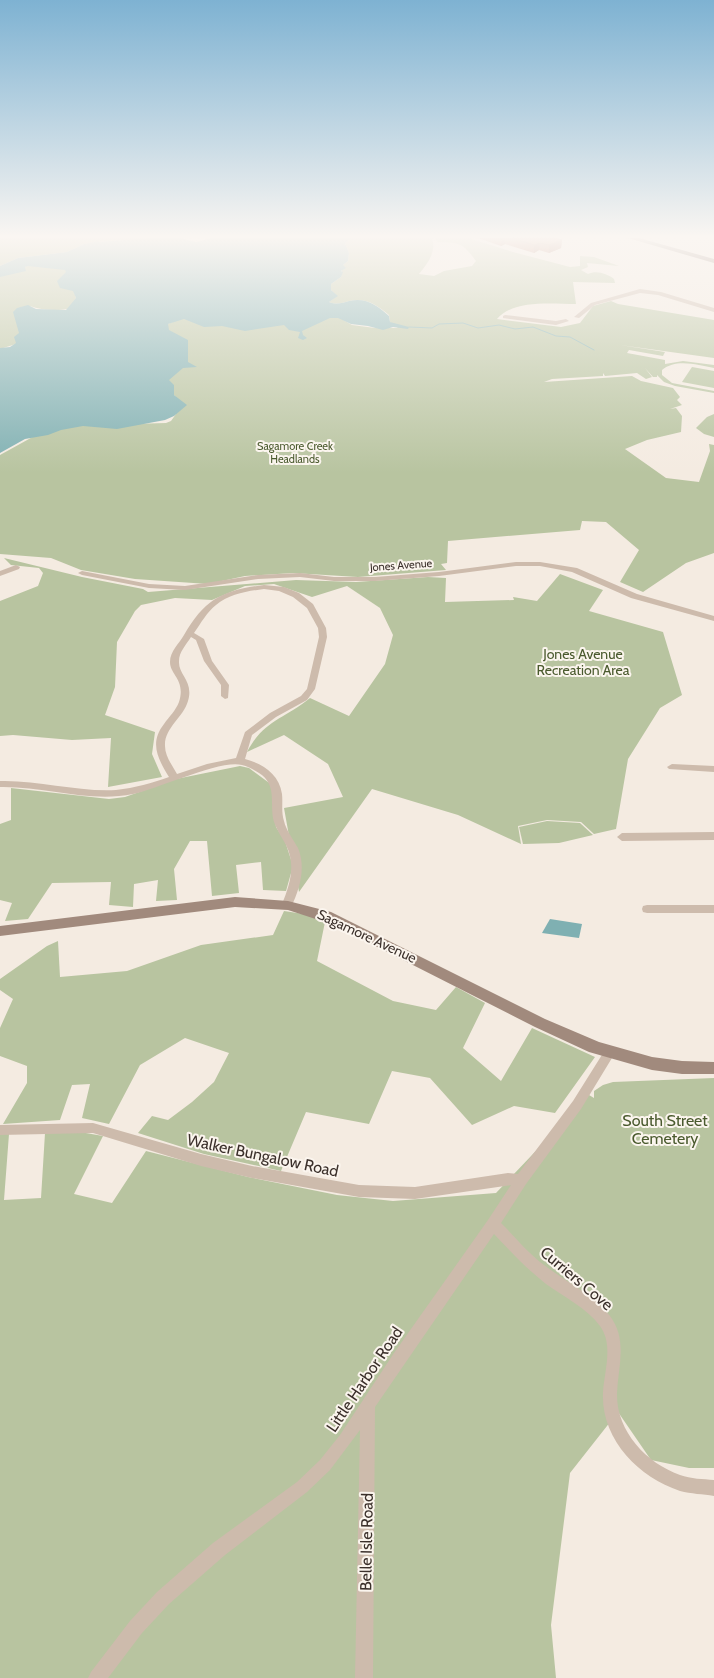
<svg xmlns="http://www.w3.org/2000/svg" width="714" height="1678" viewBox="0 0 714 1678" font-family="Cabin,sans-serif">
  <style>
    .green { fill: #b8c4a0 }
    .water { fill: #7fb0b2 }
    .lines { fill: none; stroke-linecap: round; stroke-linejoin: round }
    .stream { stroke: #7fb0b2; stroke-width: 1 }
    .minor { fill: #cdbbac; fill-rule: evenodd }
    .secondary { fill: #a18a7d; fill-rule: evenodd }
    .primary { fill: #7d675c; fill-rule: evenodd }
    .wall { fill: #ac5a40 }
    .shaded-wall { fill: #8c4a34 }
    .building { fill: #c8694b; stroke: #8c4a34 }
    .labels { text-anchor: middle; stroke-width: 4; stroke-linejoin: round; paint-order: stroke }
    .far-park-label { font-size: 11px; fill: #4a5a2e; stroke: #fbf5ee }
    .far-street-label { font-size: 11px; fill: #3b302b; stroke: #fbf5ee }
    .park-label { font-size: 14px; fill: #4a5a2e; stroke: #fbf5ee }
    .street-label { font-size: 14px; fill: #3b302b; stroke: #fbf5ee }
    .near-park-label { font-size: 16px; fill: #4a5a2e; stroke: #fbf5ee }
    .near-street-label { font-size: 16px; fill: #3b302b; stroke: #fbf5ee }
  </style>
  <rect width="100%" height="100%" fill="#f4ebe1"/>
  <!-- green -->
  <g class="green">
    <polygon points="0,238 151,238 94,242 84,244 67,252 18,258 0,266"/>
    <path d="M351 238H432C437 252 427 264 419 274L434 276 444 271 472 266 476 261C462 242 460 243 437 242L435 238H468L513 252 570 267 580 266V256L594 257 619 266 587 263 588 267 581 270 588 274C597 270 607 274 614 279L615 283 573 282 576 304C552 304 514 299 497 319L561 327 580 323 593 306 611 301 618 304 714 320V358L620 345 665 352 663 356 629 350 627 353 665 360V364L683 361 714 365V368C698 365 676 358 662 370V375L672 383 714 391V393L675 386 664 382 657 375V377H653L645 368 652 377 646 379 637 373 605 376 603 373V376L552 379 544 382 632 376 641 381 673 388 680 397 677 400 682 405 670 409 676 408 682 416 681 432 647 440 625 449 666 478 699 482 710 451 709 444 714 445V553L686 563 643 592 620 582 639 550 606 522 582 521 580 530 448 541 447 563 441 564 446 570 358 577 293 573 245 576 208 584 135 579 81 570 51 558 0 554V455L38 434 60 426 166 423 171 421 176 414V397L173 394V385L166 380 168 324 180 319 285 321 302 330 326 317H338L352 325 375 328H398L390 322 389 315C377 305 366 297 349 301 342 303 337 305 329 302L337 296 331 290V284L341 277 343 265 348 261 349 253 345 243Z"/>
    <path d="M30 263 67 270 76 298 73 308C59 311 43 311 30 306L16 344 0 349V275L22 270Z"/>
    <polygon points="692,367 714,371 714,388 682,382"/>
    <polygon points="714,414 714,437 704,434 696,428 707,417"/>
    <path d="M4 558 82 577 143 589 148 592 296 580 356 582 428 577 446 578 445 602 514 600 513 597 537 601 560 574 603 590 589 611 663 632 682 695 660 708 628 759 616 829 594 834 581 822 547 820 518 826 521 844 458 815 372 789 299 892 284 808 343 797 328 764 284 735 247 752C263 721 284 719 310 698L349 716 385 664 393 635 380 608 347 586 312 597 274 584 245 586 212 600 175 598 141 605 135 611 117 642 115 687 105 715 155 732 152 754 162 777 108 787 111 738 72 740 13 735 0 736V601L38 586 43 573 39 568 11 565Z"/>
    <polygon points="240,766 249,768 272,785 276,827 285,841 293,866 286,891 263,890 261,862 236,865 239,893 212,896 207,841 190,841 174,869 177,900 156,901 158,880 134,884 133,907 109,905 111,882 52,883 28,919 5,921 12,903 0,900 0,824 11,820 11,788 109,799 125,797 176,779"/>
    <polygon points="547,821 580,823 593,835 559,843 523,844 519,827"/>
    <polygon points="284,911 304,914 325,922 317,961 393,1001 436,1010 456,987 485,1003 463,1048 501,1081 532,1028 595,1057 555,1113 514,1106 472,1125 430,1078 392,1071 369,1124 306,1112 281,1171 204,1154 138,1133 152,1116 168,1120 192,1102 214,1082 229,1053 185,1038 140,1065 109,1124 82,1118 90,1084 72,1085 60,1120 3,1124 27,1083 27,1066 0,1056 0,1028 13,999 0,990 0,979 47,946 58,941 60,977 127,971 201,945 273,935"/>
    <polygon points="714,1078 714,1468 689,1468 651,1460 618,1412 570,1473 551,1625 556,1678 0,1678 0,1134 9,1134 4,1200 41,1198 45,1133 80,1132 103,1136 74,1194 112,1203 146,1151 248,1177 337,1195 393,1201 496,1193 589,1095 594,1098 594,1091 603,1085 613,1082"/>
  </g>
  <!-- water -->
  <g class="water">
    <path d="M149 238H180L196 242 212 238H351L345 243 349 253 348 261 343 265 346 268 341 271 343 272 341 277 331 284V290L338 296 329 302C337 305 342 303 349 301 366 297 377 305 389 316L390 322 409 327 408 329 393 327 383 330 368 326 351 324 338 318H330L302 331 303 335 307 338 303 340 298 338 300 332 289 330 284 325 245 331 222 326 204 327 184 319 168 324 169 330 188 340V362L197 367 183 368 169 380 174 385V395L187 405 174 416 165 420 117 429 83 426 61 430 48 435 25 439 0 453V348L10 347 16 343 14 337 19 333 13 312 17 308 28 305 36 309 66 310 76 298 73 291 60 288 57 281 66 272 65 270 28 266 25 267 26 271 0 277V266L18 258 67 252 84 244 99 241 98 242Z"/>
    <polygon points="550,919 582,924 579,938 542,933"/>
  </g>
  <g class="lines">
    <!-- stream -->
    <polyline class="stream" points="409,327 432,328 439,324 463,323 478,328 499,325 515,329 533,327 556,336 570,337 594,350"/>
    <!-- minor -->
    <g class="minor">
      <polygon points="640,289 661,292 714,308 714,312 658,295 640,293 595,305 579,318 574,317 591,303"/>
      <polygon points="505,315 556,321 566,319 569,321 556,325 503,318 503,316"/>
      <polygon points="516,562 540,562 577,568 637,594 714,616 714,621 631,598 572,572 540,566 516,566 439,576 375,581 334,581 300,577 258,579 185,590 149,588 82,575 78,573 82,571 149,584 185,586 258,575 300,573 334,577 375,577 439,572"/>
      <polygon points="16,565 20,567 19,569 0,576 0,571"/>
      <path d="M264 585 284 587 299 593 313 604 326 628 327 637 315 689 307 700 276 717 252 735 245 759C263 764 279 774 282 794 283 803 281 812 284 821 286 830 293 839 298 848 306 867 300 889 291 907H283L282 904C290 885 296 865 286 845 282 838 277 830 274 822 269 804 278 785 259 773 254 770 248 766 242 765 221 759 158 789 133 794 89 803 44 786 0 787V781C39 780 77 792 116 790 135 788 152 783 169 777 158 759 149 743 164 724 169 717 176 710 179 702 186 680 170 675 170 662 170 651 179 644 184 635 205 599 223 590 264 585ZM264 589 279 591 293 597 307 608 318 628 319 637 307 689 301 696 270 713 245 732 236 758 207 764 177 774C172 765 165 756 165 746 164 728 183 718 188 701 194 681 178 675 179 661 179 652 186 645 191 637L196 640 204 661 221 685V696L225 699 228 698 229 685 212 661 204 639 194 633C201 623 207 612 216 605 229 594 248 591 264 589Z"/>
      <polygon points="672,764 714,766 714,772 669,769 667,767"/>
      <polygon points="714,832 714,840 622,841 617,837 622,833"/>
      <polygon points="647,905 714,905 714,913 647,913 643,912 642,909 643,906"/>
      <path d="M609 1048 613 1050 615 1053 581 1109 526 1184 501 1223C515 1237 528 1253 544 1265 565 1281 595 1296 610 1316 628 1340 618 1367 617 1393 616 1431 646 1463 680 1475 691 1479 703 1479 714 1480V1496C703 1494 691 1494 680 1491 638 1477 601 1439 603 1393 604 1372 614 1345 600 1326 587 1308 564 1297 546 1284 527 1269 511 1252 494 1234L375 1407 373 1678H355L360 1430 330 1470 307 1492 225 1555 169 1604 142 1633 108 1678H88L91 1672 130 1621 157 1592 213 1543 297 1482 320 1460 340 1435 394 1353 488 1220 511 1185 415 1199 359 1197 252 1178 201 1166 93 1133 0 1135V1125L93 1123 201 1154 252 1166 359 1185 415 1187 508 1173 518 1174 573 1101 605 1050Z"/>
    </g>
    <!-- secondary -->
    <polygon class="secondary" points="235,897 288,901 331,912 545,1019 599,1042 652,1057 682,1061 714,1062 714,1074 682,1074 652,1070 589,1052 535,1027 334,925 288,910 235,907 0,936 0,926"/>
    <!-- primary -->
    <polygon class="primary" points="628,238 639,238 714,259 714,263"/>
  </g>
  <!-- wall -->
  <polygon class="wall" points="478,238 555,238 562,240 561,248 549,253 539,250 534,253 505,244 501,246"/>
  <!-- shaded-wall -->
  <g class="shaded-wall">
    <polygon points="501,238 505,238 505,244 501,246"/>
    <polygon points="562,240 561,248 549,253 549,245"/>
    <polygon points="540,243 539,250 534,253 534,245"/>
  </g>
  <!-- building -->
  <polygon class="building" points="513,238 555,238 562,240 549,245 540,243 534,245"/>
  <!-- sky -->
  <linearGradient id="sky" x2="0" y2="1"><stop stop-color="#7eb2d2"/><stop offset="0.5" stop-color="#faf6f2"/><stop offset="1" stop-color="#faf6f2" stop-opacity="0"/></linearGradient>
  <rect width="714" height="473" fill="url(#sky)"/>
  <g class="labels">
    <!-- far-park labels -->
    <g class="far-park-label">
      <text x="295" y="450">Sagamore Creek<tspan x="295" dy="13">Headlands</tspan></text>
    </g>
    <!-- far-street labels -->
    <g class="far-street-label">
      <text transform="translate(401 565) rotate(-4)" y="4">Jones Avenue</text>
    </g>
    <!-- park labels -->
    <g class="park-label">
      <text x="583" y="659">Jones Avenue<tspan x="583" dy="16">Recreation Area</tspan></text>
    </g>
    <!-- street labels -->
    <g class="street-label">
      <text transform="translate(367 936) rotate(25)" y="5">Sagamore Avenue</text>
    </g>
    <!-- near-park labels -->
    <g class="near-park-label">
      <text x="665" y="1126">South Street<tspan x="665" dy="18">Cemetery</tspan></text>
    </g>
    <!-- near-street labels -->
    <g class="near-street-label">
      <text transform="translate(263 1155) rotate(12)" y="6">Walker Bungalow Road</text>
      <text transform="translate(577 1278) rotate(40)" y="6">Curriers Cove</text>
      <text transform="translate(364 1379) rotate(-56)" y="6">Little Harbor Road</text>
      <text transform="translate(366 1542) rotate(-89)" y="6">Belle Isle Road</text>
    </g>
  </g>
</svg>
